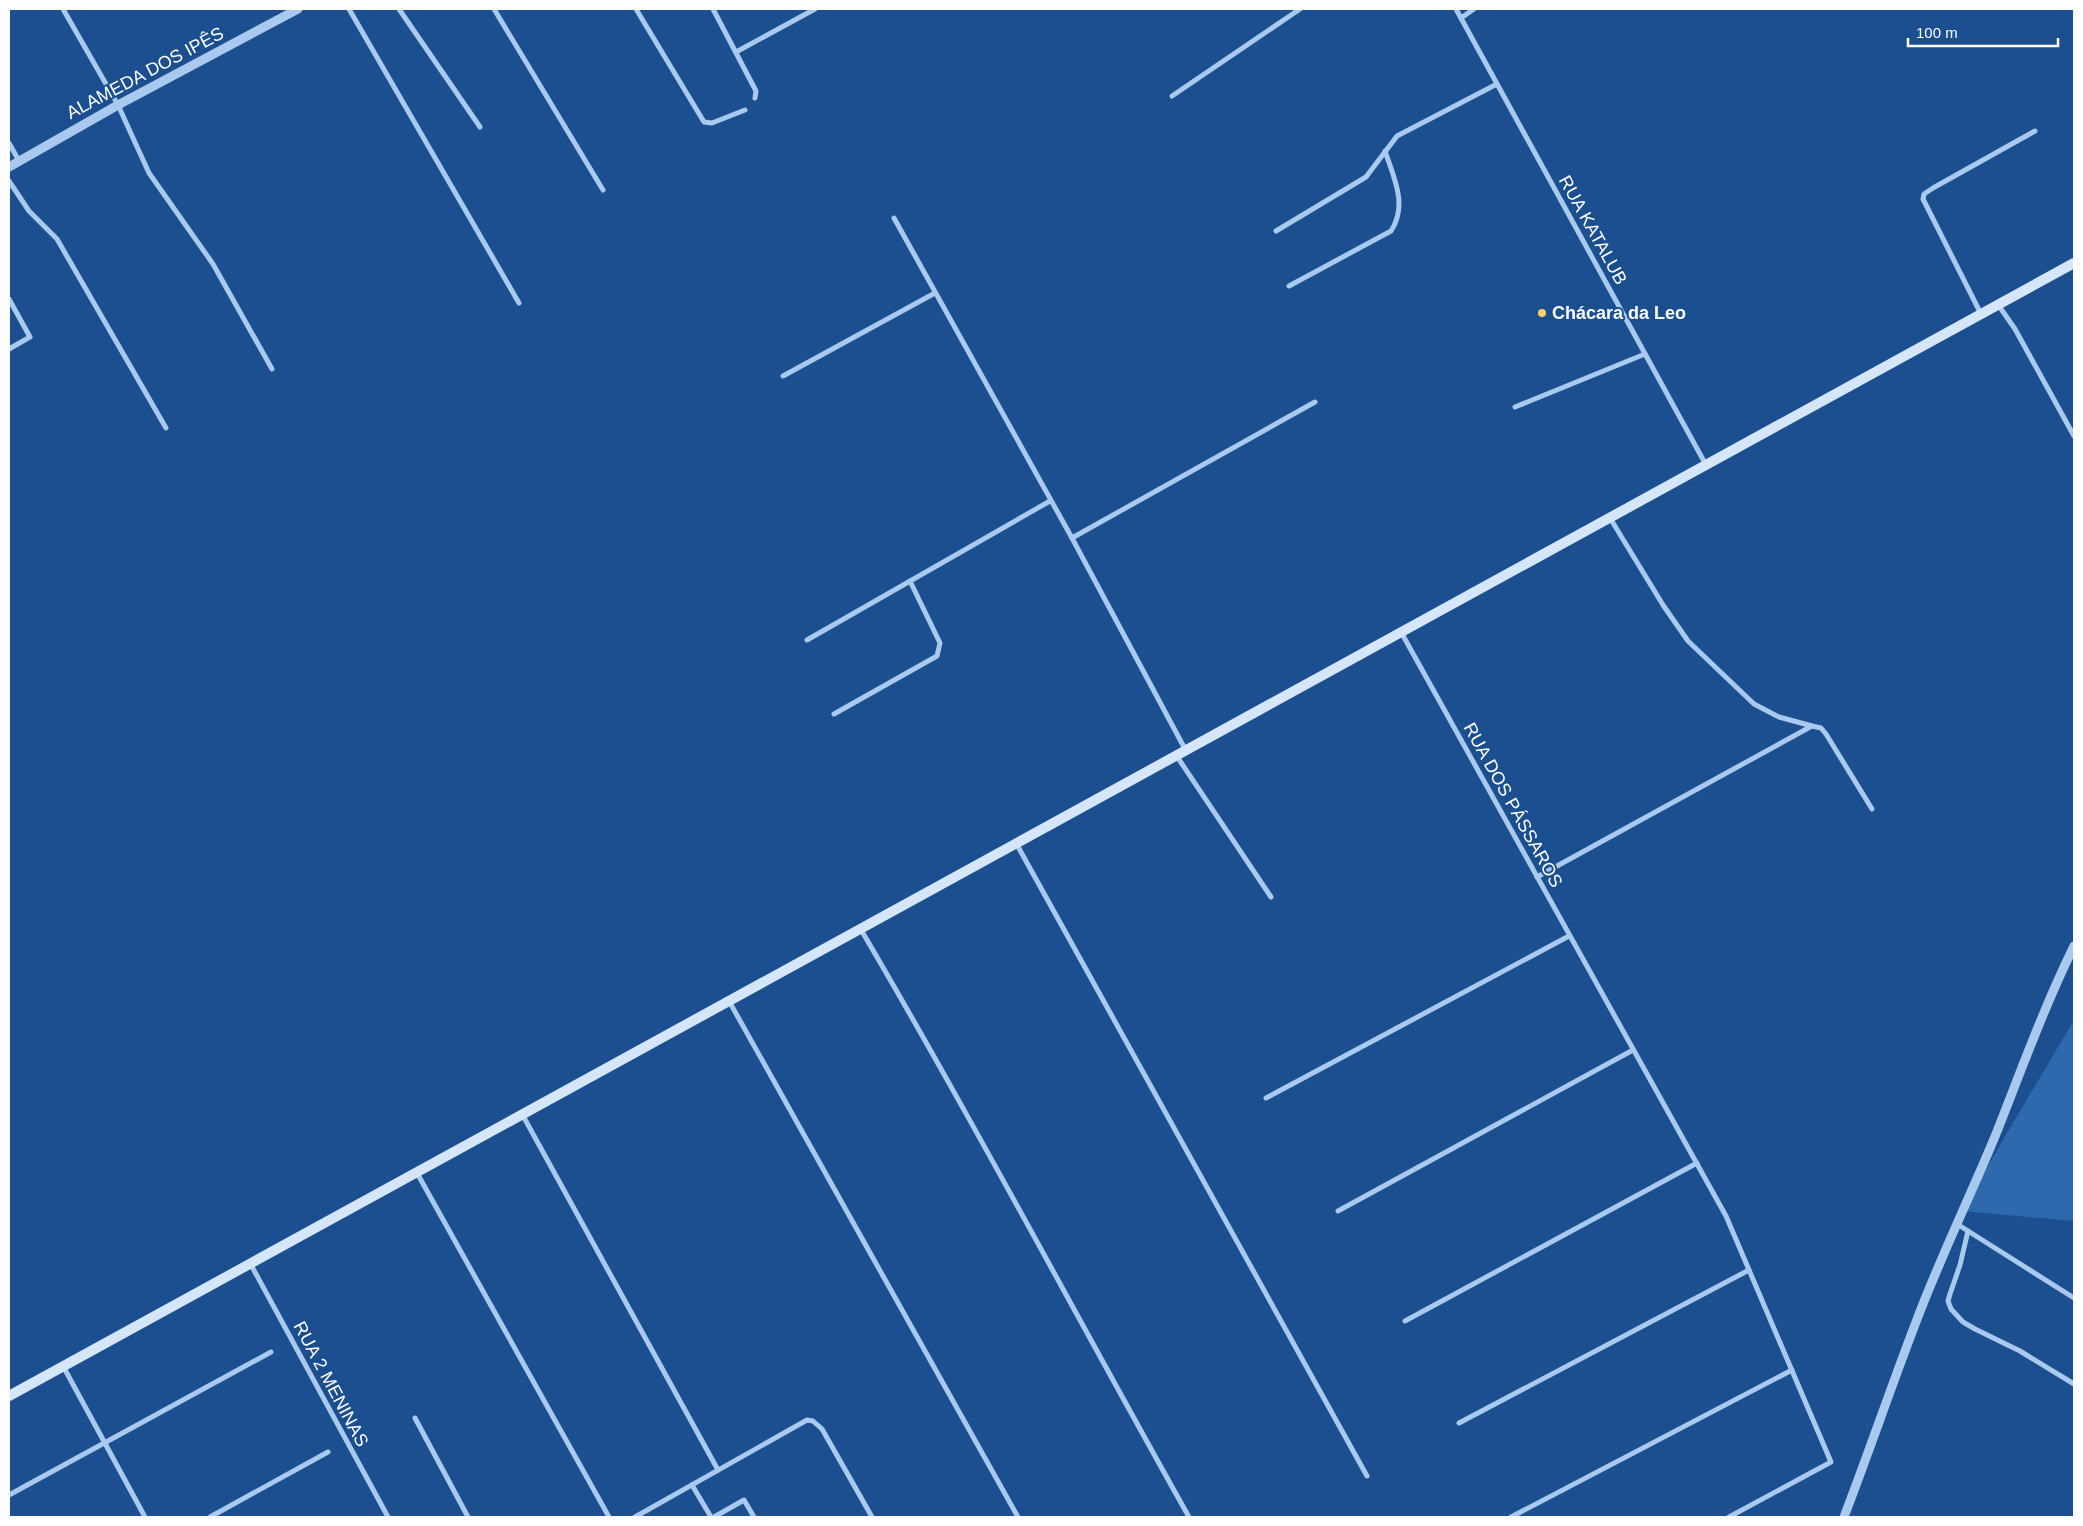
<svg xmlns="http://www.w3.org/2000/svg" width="2083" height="1526" viewBox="0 0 2083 1526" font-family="Helvetica,sans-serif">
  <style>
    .green { fill: #2e69ad }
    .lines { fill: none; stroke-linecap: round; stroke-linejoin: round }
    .minor { stroke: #a9c9ee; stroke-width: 5 }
    .tertiary { stroke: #a9c9ee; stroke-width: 9 }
    .secondary { stroke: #d6e6fa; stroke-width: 10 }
    .poi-dot { fill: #ffd166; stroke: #1b4f8f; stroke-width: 2 }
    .labels { text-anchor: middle; stroke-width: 4; stroke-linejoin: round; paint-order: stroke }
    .street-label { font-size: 18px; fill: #fff; stroke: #1b4f8f }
    .poi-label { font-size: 18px; font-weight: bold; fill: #fff; stroke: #1b4f8f; text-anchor: start }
  </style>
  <rect width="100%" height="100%" fill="#1b4f8f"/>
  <!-- green -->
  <polygon class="green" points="2074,1020 2074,1221 1961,1211"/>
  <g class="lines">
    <!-- minor -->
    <g class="minor">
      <polyline points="63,9 118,105 149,173 213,264 272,369"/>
      <polyline points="349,9 519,303"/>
      <polyline points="399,9 480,127"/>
      <polyline points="494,9 603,190"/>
      <polyline points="636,9 704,122 712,123 745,110"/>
      <polyline points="713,9 756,91 755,98"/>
      <polyline points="1456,9 1706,465"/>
      <polyline points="1461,18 1474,9"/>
      <polyline points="736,52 815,9"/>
      <polyline points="1172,96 1300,9"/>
      <polyline points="9,143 19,161"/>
      <polyline points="9,181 29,211 57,239 166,428"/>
      <polyline points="894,218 1072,538 1185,749"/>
      <polyline points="1276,231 1366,177 1397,136 1497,84"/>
      <path d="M1289 286 1391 231C1408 205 1394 178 1385 151"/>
      <polyline points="9,299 30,337 9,349"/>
      <polyline points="1999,306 2015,329 2074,436"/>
      <polyline points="1981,314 1923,199 1924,194 1933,188 2035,131"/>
      <polyline points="783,376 935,293"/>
      <polyline points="1515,407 1645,354"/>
      <polyline points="1610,518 1663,605 1688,641 1754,704 1779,717 1812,726"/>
      <polyline points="1072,538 1315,402"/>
      <polyline points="1401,632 1726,1216 1831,1462 1729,1517"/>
      <polyline points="807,640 1050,501"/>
      <polyline points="834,714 937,656 940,643 910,581"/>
      <polyline points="1176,755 1271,897"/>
      <polyline points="1016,843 1367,1476"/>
      <polyline points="1537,877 1812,726 1821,728 1826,734 1872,809"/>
      <path d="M860 928C974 1122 1079 1321 1189 1517"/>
      <polyline points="729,1001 1018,1517"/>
      <polyline points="1266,1098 1569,936"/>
      <polyline points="522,1114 718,1470"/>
      <polyline points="417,1173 609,1517"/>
      <polyline points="1338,1211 1633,1050"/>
      <polyline points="1957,1224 2074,1298"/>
      <polyline points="1968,1231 1960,1265 1950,1294 1948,1301 1951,1309 1963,1322 1975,1329 2020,1351 2074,1384"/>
      <polyline points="250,1263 388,1517"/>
      <polyline points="1405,1321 1697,1163"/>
      <polyline points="63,1366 145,1517"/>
      <polyline points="415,1418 468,1517"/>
      <polyline points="1459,1423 1749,1270"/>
      <polyline points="692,1485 711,1517"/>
      <polyline points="9,1495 271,1352"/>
      <polyline points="210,1517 328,1452"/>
      <polyline points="635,1517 807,1420 813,1421 822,1429 872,1517"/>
      <polyline points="714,1517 744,1500 754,1517"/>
      <polyline points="1511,1517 1792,1370"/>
    </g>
    <!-- tertiary -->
    <g class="tertiary">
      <polyline points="9,167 118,105 298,9"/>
      <path d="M1844 1517C1869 1452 1891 1387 1916 1322 1940 1258 1970 1197 1996 1134 2021 1071 2044 1007 2074 946"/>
    </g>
    <!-- secondary -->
    <polyline class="secondary" points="9,1396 2074,263"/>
  </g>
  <!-- markers -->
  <circle class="poi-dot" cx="1542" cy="313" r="5"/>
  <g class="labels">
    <!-- street labels -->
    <g class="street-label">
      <text transform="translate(145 73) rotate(-28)" y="6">ALAMEDA DOS IPÊS</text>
      <text transform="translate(1593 230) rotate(61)" y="6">RUA KATALUB</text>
      <text transform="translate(1513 805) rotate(61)" y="6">RUA DOS PÁSSAROS</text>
      <text transform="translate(331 1384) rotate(62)" y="6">RUA 2 MENINAS</text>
    </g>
    <!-- poi labels -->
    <g class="poi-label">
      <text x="1552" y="319">Chácara da Leo</text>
    </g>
  </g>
  <!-- border -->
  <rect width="2083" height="1526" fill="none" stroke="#ffffff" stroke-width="20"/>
  <!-- scale -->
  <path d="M1908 38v8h150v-8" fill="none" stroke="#ffffff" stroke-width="2.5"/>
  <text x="1916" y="38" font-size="15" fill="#ffffff" stroke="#1b4f8f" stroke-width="4" paint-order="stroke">100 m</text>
</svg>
